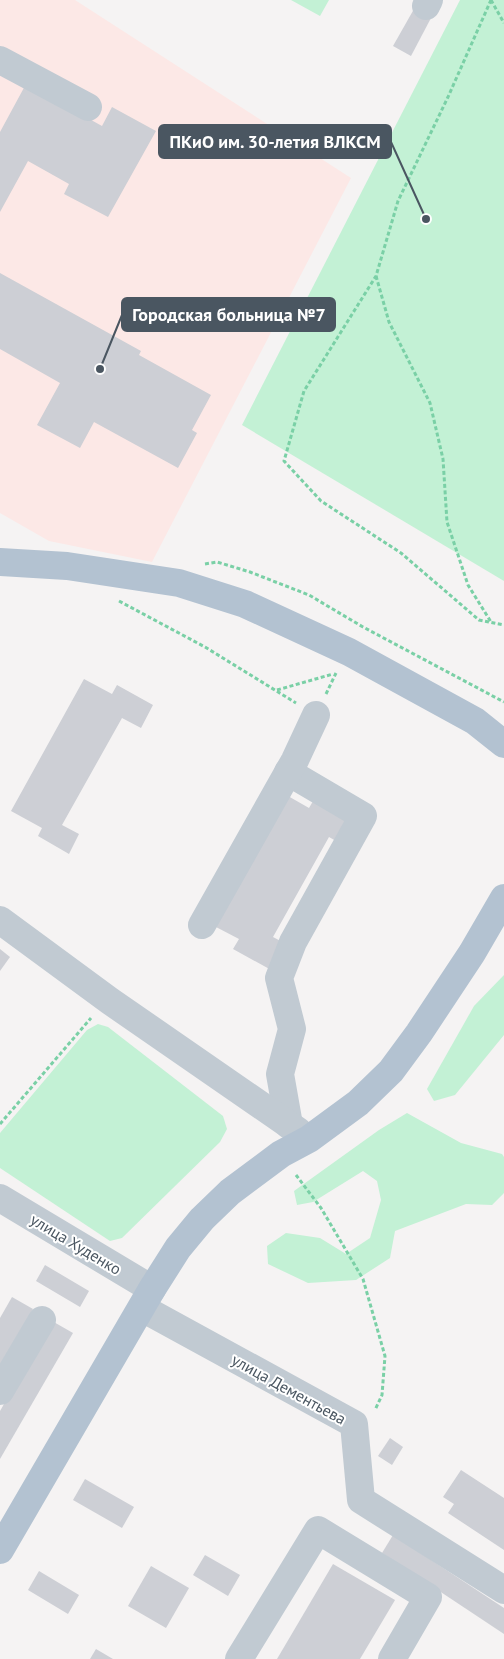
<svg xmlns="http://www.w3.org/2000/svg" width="504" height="1659" viewBox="0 0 504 1659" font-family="'PT Sans',sans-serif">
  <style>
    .medical { fill: #fce8e6 }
    .green { fill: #c3f1d5 }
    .building { fill: #cdcfd5 }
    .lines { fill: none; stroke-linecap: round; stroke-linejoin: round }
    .path { stroke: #7ad0a6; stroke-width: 3; stroke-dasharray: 4 2.5; stroke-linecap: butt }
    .minor { stroke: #c1cad2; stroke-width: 28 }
    .major { stroke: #b3c2d1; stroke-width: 28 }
    .labels { text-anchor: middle; stroke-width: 4; stroke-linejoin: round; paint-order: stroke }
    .street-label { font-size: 16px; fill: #4a5661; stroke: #fff }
    .leader { fill: none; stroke: #4a5661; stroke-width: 2 }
    .callout-dot { fill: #4a5661; stroke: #fff; stroke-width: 2 }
    .callout { fill: #4a5661; stroke: #4a5661; stroke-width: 2 }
    .callout-label { font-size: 18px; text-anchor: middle; font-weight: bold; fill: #fff }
  </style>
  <rect width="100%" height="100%" fill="#f5f3f3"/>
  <!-- medical -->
  <polygon class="medical" points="0,0 75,0 351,178 152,562 49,541 0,513"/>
  <!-- green -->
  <g class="green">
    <polygon points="291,0 329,0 320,16"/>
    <polygon points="460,0 504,0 504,581 242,425"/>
    <polygon points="504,975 504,1035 455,1095 434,1101 427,1089 474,1006"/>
    <polygon points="98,1024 108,1027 223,1116 227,1129 220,1142 122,1238 110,1241 0,1168 0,1133 87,1030"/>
    <polygon points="407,1113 461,1143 502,1154 504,1157 504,1193 492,1205 466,1204 395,1231 390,1258 356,1280 308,1283 268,1264 267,1246 286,1233 320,1238 346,1254 370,1238 381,1200 377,1181 363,1171 313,1202 297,1205 294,1191 379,1130"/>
  </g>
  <!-- building -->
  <g class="building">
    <polygon points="414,9 431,18 411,56 393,46"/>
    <polygon points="26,84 102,126 112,107 156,131 108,217 64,194 69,184 28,161 0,212 0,132"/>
    <polygon points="0,273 141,351 139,355 211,395 192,430 197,433 178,468 94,422 80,448 37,425 60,383 0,349"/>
    <polygon points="84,679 112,694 117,685 153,705 141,728 122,718 62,825 79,834 69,854 38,836 42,828 11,811"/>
    <polygon points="288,796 309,808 316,796 358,820 343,845 329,837 273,937 288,945 273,971 233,949 239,939 216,927"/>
    <polygon points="0,949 10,957 0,971"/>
    <polygon points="45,1265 89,1291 80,1307 36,1281"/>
    <polygon points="12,1297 33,1309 0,1365 0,1318"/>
    <polygon points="52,1321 73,1333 0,1459 0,1411"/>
    <polygon points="390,1438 403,1447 392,1465 378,1456"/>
    <polygon points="461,1470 504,1498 504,1550 448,1513 454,1504 443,1497"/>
    <polygon points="85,1479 134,1507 122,1528 73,1500"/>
    <polygon points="393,1535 504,1608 504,1634 382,1553"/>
    <polygon points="205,1555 240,1575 228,1596 193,1575"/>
    <polygon points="333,1564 395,1600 360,1659 277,1659"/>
    <polygon points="151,1566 189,1588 166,1628 128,1606"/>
    <polygon points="39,1571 79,1595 68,1614 28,1590"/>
    <polygon points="96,1649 113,1659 90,1659"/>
  </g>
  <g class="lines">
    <!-- path -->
    <g class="path">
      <polyline points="491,0 448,97 398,201 376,276 304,391 284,461 321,501 401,553 479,620 504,625"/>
      <polyline points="491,0 504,23"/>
      <polyline points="376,276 389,322 430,403 443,459 447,522 468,585 491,622"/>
      <polyline points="205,564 217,562 250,572 309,595 363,627 504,702"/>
      <polyline points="119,601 205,647 296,703"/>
      <polyline points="277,690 333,674"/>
      <polyline points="326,694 336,673"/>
      <polyline points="0,1124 91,1018"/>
      <polyline points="296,1175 321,1208 363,1279 385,1356 382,1395 375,1410"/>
    </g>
    <!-- minor -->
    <g class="minor">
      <polyline points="426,6 429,0"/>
      <polyline points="0,60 88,107"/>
      <polyline points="288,772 363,816 293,942 279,978 292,1029 280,1074 289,1125"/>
      <polyline points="0,920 110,1001 298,1131"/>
      <polyline points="202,925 295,760 316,715"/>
      <polyline points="0,1198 152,1289"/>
      <polyline points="142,1308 354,1424 361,1500 504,1590"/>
      <polyline points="0,1391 42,1320"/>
      <polyline points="239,1659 318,1530 428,1597 392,1659"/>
    </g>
    <!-- major -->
    <g class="major">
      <polyline points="0,562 67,566 179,583 245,604 349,652 475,721 504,744"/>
      <polyline points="0,1550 152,1289 178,1248 202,1219 230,1192 281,1154 309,1139 358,1103 391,1071 419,1033 472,953 504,898"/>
    </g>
  </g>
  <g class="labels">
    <!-- street labels -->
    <g class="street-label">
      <text transform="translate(76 1244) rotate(31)" y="6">улица Худенко</text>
      <text transform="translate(289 1389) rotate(29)" y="6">улица Дементьева</text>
    </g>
  </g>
  <!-- callouts -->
  <path class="leader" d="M426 219L391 142M100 369L122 315"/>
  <g class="callout-dot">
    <circle cx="426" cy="219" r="5"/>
    <circle cx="100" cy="369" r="5"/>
  </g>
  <g class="callout">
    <rect x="159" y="125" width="232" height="33" rx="5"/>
    <rect x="122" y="298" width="213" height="33" rx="5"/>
  </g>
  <g class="callout-label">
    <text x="275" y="148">ПКиО им. 30-летия ВЛКСМ</text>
    <text x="229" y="321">Городская больница №7</text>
  </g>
</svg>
